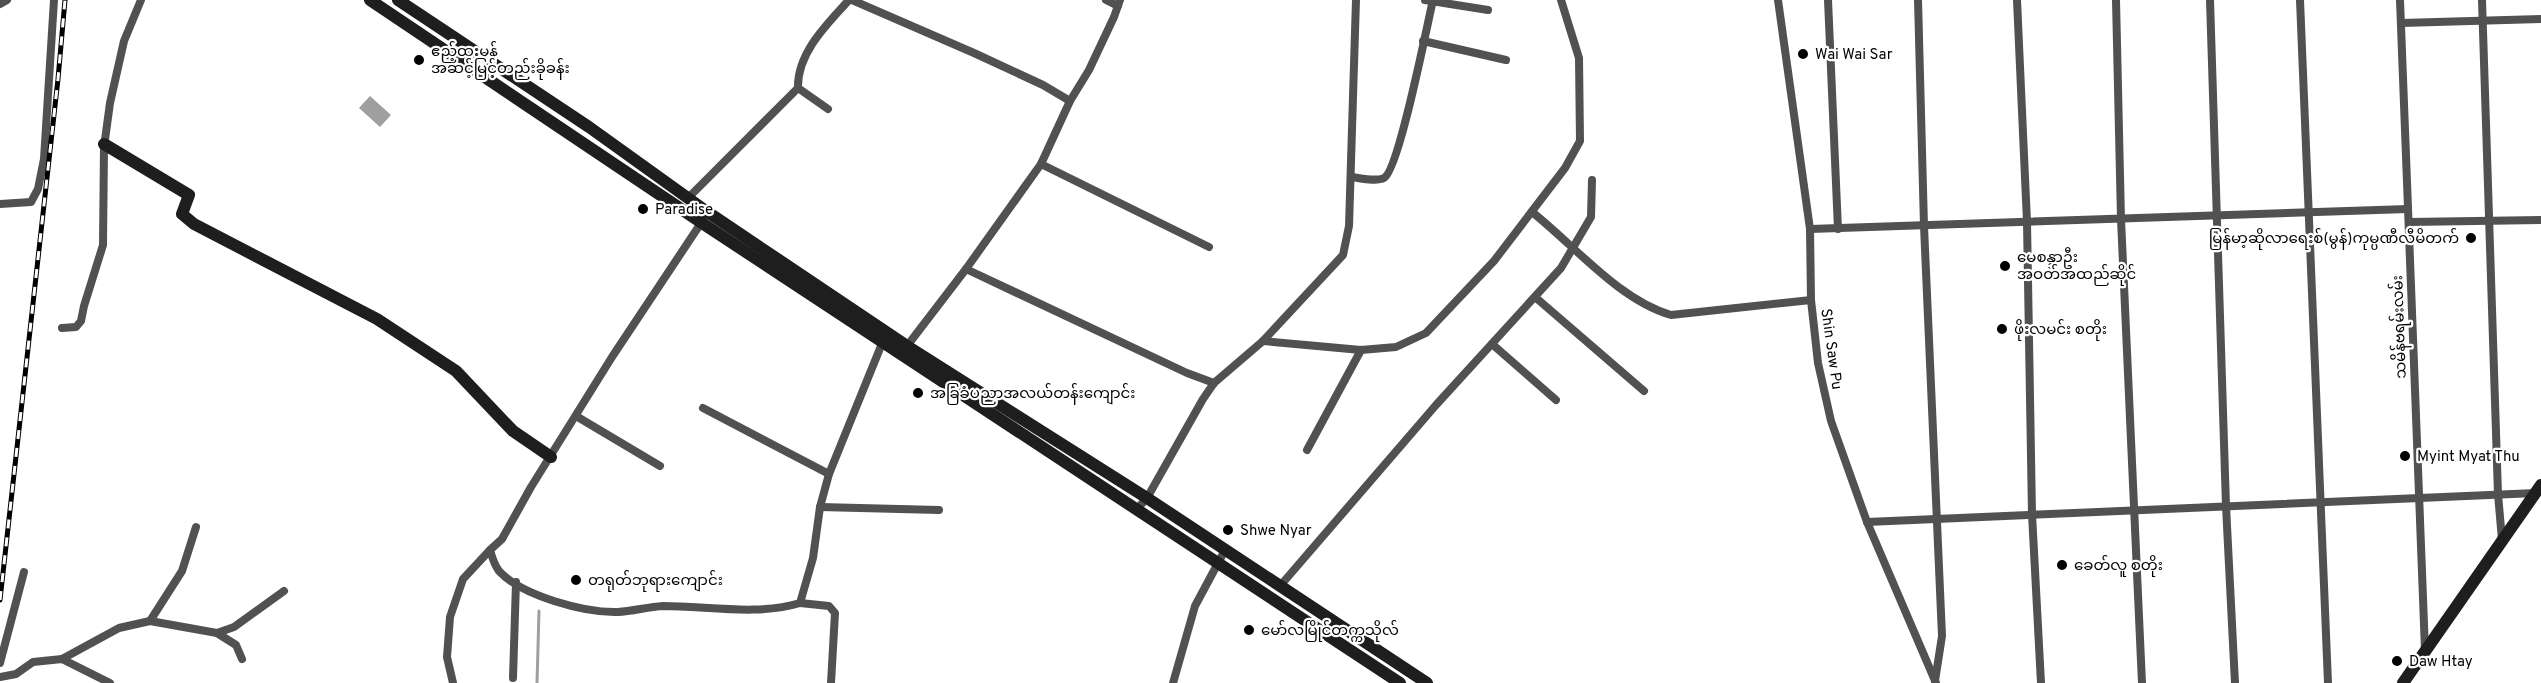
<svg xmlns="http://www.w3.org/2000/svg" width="2541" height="683" viewBox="0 0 2541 683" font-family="Overpass,'Noto Sans Myanmar',sans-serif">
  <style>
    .water { fill: #9f9f9f }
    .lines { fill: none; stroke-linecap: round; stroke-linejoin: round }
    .stream { stroke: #9f9f9f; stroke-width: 3 }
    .street { stroke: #515151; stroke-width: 8 }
    .secondary { stroke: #1e1e1e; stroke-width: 12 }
    .rail-casing { stroke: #000; stroke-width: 5 }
    .rail { stroke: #fff; stroke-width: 3; stroke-dasharray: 9; stroke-linecap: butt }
    .poi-dot { fill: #000; stroke: #fff; stroke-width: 2 }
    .labels { text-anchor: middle; stroke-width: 4.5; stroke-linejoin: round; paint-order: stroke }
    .poi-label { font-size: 15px; fill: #000; stroke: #fff; text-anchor: start }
    .street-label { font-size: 15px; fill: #000; stroke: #fff }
  </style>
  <rect width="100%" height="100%" fill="#fff"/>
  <!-- water -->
  <polygon class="water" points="370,96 391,115 380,127 359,108"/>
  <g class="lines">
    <!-- stream -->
    <polyline class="stream" points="537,683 539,611"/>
    <!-- street -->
    <g class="street">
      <polyline points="852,0 974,53 1043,85 1070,101"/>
      <polyline points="1106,0 1118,6"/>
      <polyline points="1425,0 1488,10"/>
      <polyline points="1778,0 1810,229 1811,300 1818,363 1831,421 1867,522 1936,683"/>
      <polyline points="1828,0 1838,229"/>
      <polyline points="1918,0 1924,226 1942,636 1935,681"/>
      <polyline points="2017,0 2027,222 2032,514 2041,683"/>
      <polyline points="2116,0 2121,219 2142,683"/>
      <polyline points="2210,0 2226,506 2235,683"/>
      <polyline points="2300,0 2328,683"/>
      <polyline points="2400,0 2425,650"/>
      <polyline points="2482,0 2498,494 2502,540"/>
      <polyline points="0,4 7,0"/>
      <polyline points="2401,23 2541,19"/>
      <polyline points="1423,41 1506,60"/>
      <path d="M828 109 798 88C797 53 827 24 849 0"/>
      <polyline points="1041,164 1209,247"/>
      <path d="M1351 177C1360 178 1376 182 1384 178 1399 170 1427 25 1433 0"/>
      <polyline points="688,198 798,88"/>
      <polyline points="0,204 31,202 38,189 44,159 54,0"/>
      <path d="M1532 212C1575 246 1619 300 1671 315L1811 300"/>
      <path d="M703 220 612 357 531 487 502 539 490 550C492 557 495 566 499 571 522 596 585 613 618 612 633 611 648 607 663 606 708 606 757 616 800 603L813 558 820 507 829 474 883 341"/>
      <polyline points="2409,222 2541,220"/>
      <polyline points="1810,229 2408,209"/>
      <polyline points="966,269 1187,373 1214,383"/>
      <polyline points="1535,297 1644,391"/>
      <polyline points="62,328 76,327 81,321 84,306 103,245 104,147 110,103 124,41 141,0"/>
      <polyline points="1263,341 1361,350 1396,347 1426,333 1494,261 1565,168 1580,141 1579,58 1561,0"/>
      <polyline points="1492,344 1556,400"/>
      <polyline points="907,346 966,269 1041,164 1070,101 1089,70 1114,17 1120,0"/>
      <polyline points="703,408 829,474"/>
      <polyline points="576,416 660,466"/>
      <polyline points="1307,450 1361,350"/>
      <polyline points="820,507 939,510"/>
      <polyline points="1137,509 1147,498 1203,399 1214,383 1263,341 1343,255 1349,226 1356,0"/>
      <polyline points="1867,522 2536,493"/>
      <polyline points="1280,586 1436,405 1561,268 1591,217 1592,180"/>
      <polyline points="800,603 829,606 835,613 831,683"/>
      <polyline points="150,621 217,633 236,645 242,659"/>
      <polyline points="217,633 234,627 284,591"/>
      <polyline points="62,659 119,628 150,621 182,571 196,527"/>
      <polyline points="0,663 24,572"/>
      <polyline points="0,677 16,674 33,662 62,659 110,683"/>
      <polyline points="513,678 516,582"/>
      <polyline points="453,683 447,657 450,617 463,579 490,550"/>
      <polyline points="1173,683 1195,606 1225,550"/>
    </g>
    <!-- secondary -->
    <g class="secondary">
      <polyline points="370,0 702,223 1400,683"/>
      <polyline points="398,0 589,127 706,211 907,346 1147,498 1427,683"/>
      <polyline points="104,144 189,195 182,214 194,224 377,319 456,371 513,431 551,457"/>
      <polyline points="2403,683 2541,485"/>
    </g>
    <!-- rail casing -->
    <g class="rail-casing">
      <polyline id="rail" points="0,600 58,79 65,0"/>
    </g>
    <!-- rail -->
    <use href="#rail" class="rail"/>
  </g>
  <!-- markers -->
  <g class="poi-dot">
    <circle cx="1803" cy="54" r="6"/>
    <circle cx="419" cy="60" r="6"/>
    <circle cx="643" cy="209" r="6"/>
    <circle cx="2471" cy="238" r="6"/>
    <circle cx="2005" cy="266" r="6"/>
    <circle cx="2002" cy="329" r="6"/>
    <circle cx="918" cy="393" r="6"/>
    <circle cx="2405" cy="456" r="6"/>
    <circle cx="1228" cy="530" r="6"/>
    <circle cx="2062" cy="565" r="6"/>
    <circle cx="576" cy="580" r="6"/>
    <circle cx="1249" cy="630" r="6"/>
    <circle cx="2397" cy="661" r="6"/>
  </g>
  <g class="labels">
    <!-- poi labels -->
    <g class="poi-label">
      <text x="431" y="56">ဧည့်ထူးမွန်<tspan x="431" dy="17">အဆင့်မြင့်တည်းခိုခန်း</tspan></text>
      <text x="1815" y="59">Wai Wai Sar</text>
      <text x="655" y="214">Paradise</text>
      <text x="2459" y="243" text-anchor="end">မြန်မာ့ဆိုလာရေးစ်(မွန်)ကုမ္ပဏီလီမိတက်</text>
      <text x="2017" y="262">မေစန္ဒာဦး<tspan x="2017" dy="17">အဝတ်အထည်ဆိုင်</tspan></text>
      <text x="2014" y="334">ဖိုးလမင်း စတိုး</text>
      <text x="930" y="398">အခြခံပညာအလယ်တန်းကျောင်း</text>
      <text x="2417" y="461">Myint Myat Thu</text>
      <text x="1240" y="535">Shwe Nyar</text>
      <text x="2074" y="570">ခေတ်လူ စတိုး</text>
      <text x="588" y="585">တရုတ်ဘုရားကျောင်း</text>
      <text x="1261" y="635">မော်လမြိုင်တက္ကသိုလ်</text>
      <text x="2409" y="666">Daw Htay</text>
    </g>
    <!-- street labels -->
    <g class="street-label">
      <text transform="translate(2399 327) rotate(-92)" y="5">သမိန်ဗရမ်းလမ်း</text>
      <text transform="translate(1832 349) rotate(82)" y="5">Shin Saw Pu</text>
    </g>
  </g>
</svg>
